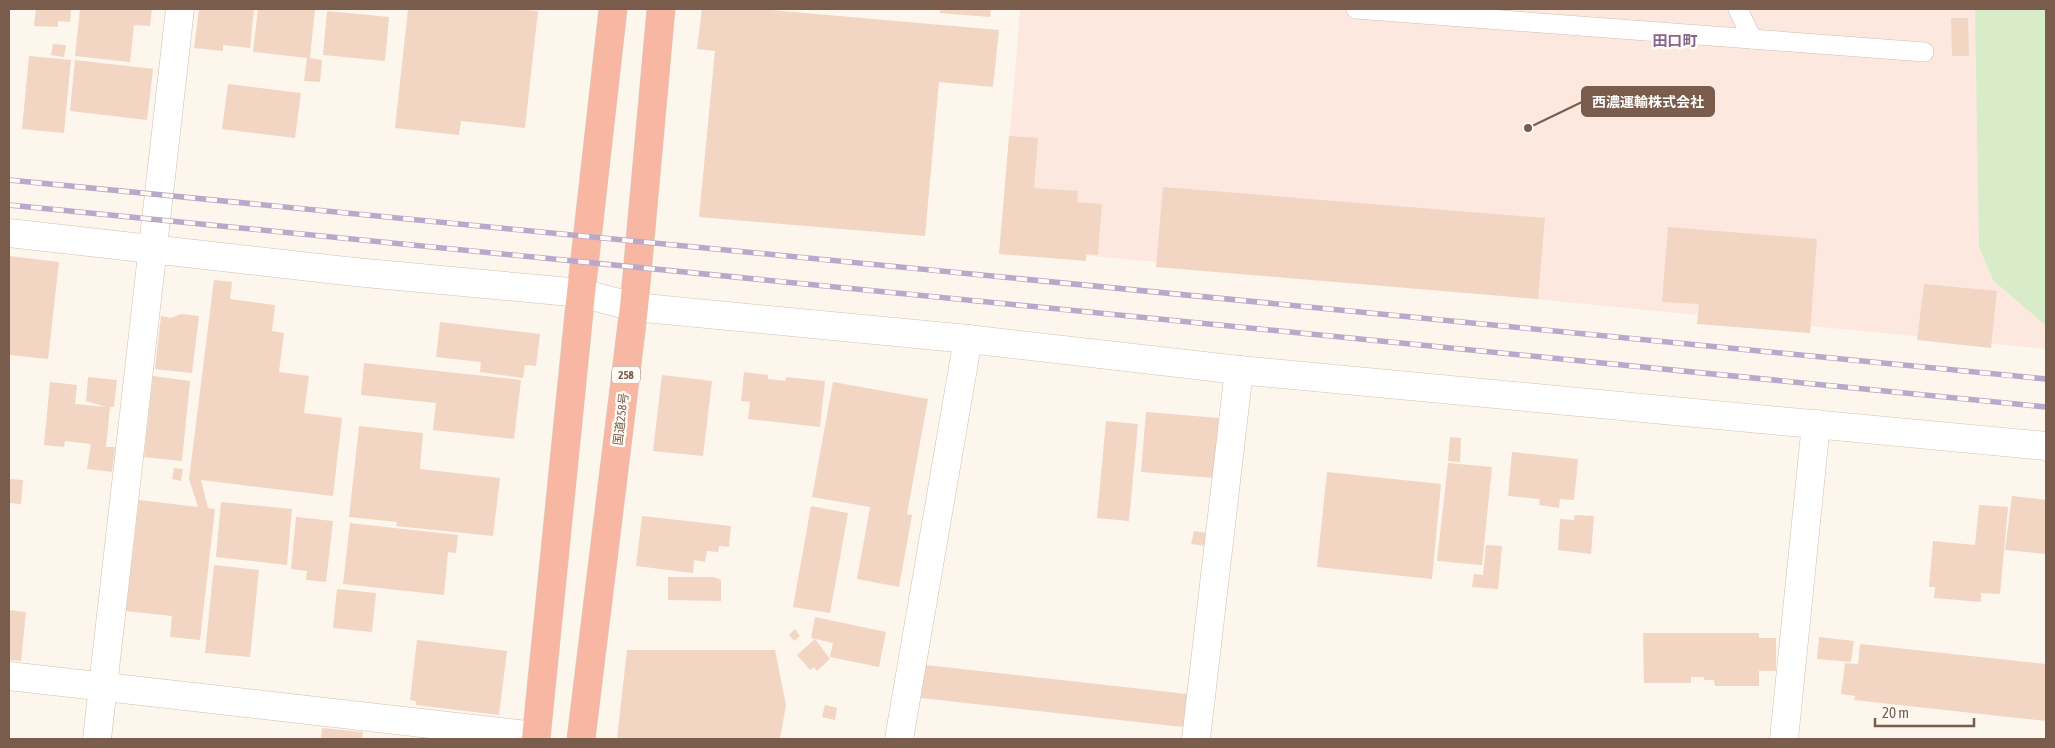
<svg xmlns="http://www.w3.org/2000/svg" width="2055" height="748" viewBox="0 0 2055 748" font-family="'Asap Condensed','Noto Sans JP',sans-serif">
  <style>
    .commercial { fill: #fde8e0 }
    .green { fill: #d8ecc9 }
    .building { fill: #f3d5c3 }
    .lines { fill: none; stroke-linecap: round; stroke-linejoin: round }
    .lane-casing { stroke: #d1beb0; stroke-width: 20 }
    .street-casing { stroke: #d1beb0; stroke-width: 29 }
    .secondary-casing { stroke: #d6c0b0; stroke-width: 29 }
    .highway-casing { stroke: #dad1cd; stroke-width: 29 }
    .lane { stroke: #fff; stroke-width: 19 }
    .street { stroke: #fff; stroke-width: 28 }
    .secondary { stroke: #fff; stroke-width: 28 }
    .highway { stroke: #f7b7a3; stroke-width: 28 }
    .rail-casing { stroke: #b9a8c9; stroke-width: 5.5 }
    .rail { stroke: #fffaf3; stroke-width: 4; stroke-dasharray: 11; stroke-linecap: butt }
    .labels { text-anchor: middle; stroke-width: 5; stroke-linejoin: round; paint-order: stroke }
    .shield { fill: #fffaf3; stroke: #a28b7f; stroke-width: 1 }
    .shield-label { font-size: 11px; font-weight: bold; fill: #7a5c4d }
    .street-label { font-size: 12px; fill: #7a5c4d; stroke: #fffaf3 }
    .quarter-label { font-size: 15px; font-weight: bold; fill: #846695; stroke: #fffaf3 }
    .leader { fill: none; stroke: #7a5c4d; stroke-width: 2 }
    .callout-dot { fill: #7a5c4d; stroke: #fffaf3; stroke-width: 2 }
    .callout { fill: #7a5c4d; stroke: #7a5c4d; stroke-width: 2 }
    .callout-label { font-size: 14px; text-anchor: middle; font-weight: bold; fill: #fff }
  </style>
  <rect width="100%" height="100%" fill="#fdf6ec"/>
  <!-- commercial -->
  <polygon class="commercial" points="1020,9 2046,9 2046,349 1001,247"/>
  <!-- green -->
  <polygon class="green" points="1975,9 2046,9 2046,326 1993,280 1979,247"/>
  <!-- building -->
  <g class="building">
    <polygon points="36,9 71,9 70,22 58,21 58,27 34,26"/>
    <polygon points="80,9 152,9 150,26 134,25 130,62 75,56"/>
    <polygon points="199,9 254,9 250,48 223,45 223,51 194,48"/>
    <polygon points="258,9 315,9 310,58 322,60 320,82 304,81 307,58 253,52"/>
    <polygon points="408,9 517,9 538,11 525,128 461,121 459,135 395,128"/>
    <polygon points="702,9 760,9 999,30 993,87 939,82 925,236 699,217 715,51 697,49"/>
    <polygon points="940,9 991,9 990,17 940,13"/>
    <polygon points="327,11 389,17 385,61 323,55"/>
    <polygon points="1951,18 1968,18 1969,56 1952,56"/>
    <polygon points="53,44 66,45 64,57 51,55"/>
    <polygon points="29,56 71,60 64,133 22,129"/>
    <polygon points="75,60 153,69 147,120 70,111"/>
    <polygon points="228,84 301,93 295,138 222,129"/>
    <polygon points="1009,136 1038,138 1034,188 1078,191 1077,202 1102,204 1098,255 1086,254 1086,261 999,254"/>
    <polygon points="1163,187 1545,218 1538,299 1156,267"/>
    <polygon points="1668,227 1817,239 1810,333 1697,324 1699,304 1662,302"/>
    <polygon points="9,256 59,262 48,359 9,355"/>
    <polygon points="214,280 232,282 230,299 275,305 272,331 284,333 279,372 309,376 304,413 342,418 333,496 201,480 208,508 215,509 200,640 170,637 172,616 126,611 139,500 198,507 189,479"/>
    <polygon points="1924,284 1997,291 1991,348 1917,340"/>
    <polygon points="181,314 199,316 192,373 155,369 161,316 171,318"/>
    <polygon points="440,322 540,334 536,366 525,365 523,378 480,372 481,362 436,357"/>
    <polygon points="364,363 521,380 514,439 433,430 436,403 361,395"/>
    <polygon points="744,372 768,375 768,379 785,381 786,377 825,381 820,427 748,419 750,402 741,401"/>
    <polygon points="662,375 712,381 703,456 653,451"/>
    <polygon points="153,376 190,381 182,461 144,457"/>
    <polygon points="88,377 117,380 114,407 110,407 106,447 115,447 112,472 87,469 91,444 65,441 64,447 44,445 50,382 77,385 75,404 106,407 86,401"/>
    <polygon points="833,382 928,399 907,514 912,515 899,587 857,579 870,507 812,497"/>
    <polygon points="1146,412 1219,418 1214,478 1141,472"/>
    <polygon points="1106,421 1138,424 1129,521 1097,518"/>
    <polygon points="359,426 423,433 420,469 500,478 493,536 396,526 397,522 349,517"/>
    <polygon points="1450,437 1461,438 1460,462 1448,461"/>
    <polygon points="1512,452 1578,459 1574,500 1560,499 1559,508 1539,505 1540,499 1508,496"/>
    <polygon points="1448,463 1492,467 1482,565 1437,561"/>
    <polygon points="174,468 183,469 181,481 172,479"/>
    <polygon points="1327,472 1441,484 1432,579 1317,567"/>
    <polygon points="9,479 23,480 21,504 9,503"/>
    <polygon points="2012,496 2046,500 2046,554 2005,550"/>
    <polygon points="221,502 292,509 287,565 216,557"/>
    <polygon points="1979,505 2008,507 2000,594 1981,593 1981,602 1934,598 1935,587 1929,587 1933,541 1975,545"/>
    <polygon points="811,506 848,513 830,613 793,607"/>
    <polygon points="1575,515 1594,516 1591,554 1558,550 1560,519 1574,520"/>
    <polygon points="642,516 731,526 729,547 719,546 718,552 707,551 705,562 694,560 693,573 636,566"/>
    <polygon points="296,517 333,521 326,582 306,580 307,571 291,569"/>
    <polygon points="350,523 458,535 456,553 448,552 444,595 343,584"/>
    <polygon points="1194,531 1207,533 1205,546 1191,544"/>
    <polygon points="1486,545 1502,546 1498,589 1472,587 1474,574 1483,575"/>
    <polygon points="214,565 259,570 250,657 205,653"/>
    <polygon points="668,577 714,577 721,580 721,601 668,600"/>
    <polygon points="337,589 376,593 372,632 333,628"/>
    <polygon points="9,610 26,612 21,661 9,660"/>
    <polygon points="815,617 886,632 879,667 830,657 833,643 811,638"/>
    <polygon points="795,629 800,636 794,641 789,635"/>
    <polygon points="1643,633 1759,633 1759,638 1776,638 1776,671 1759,671 1759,686 1715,686 1714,680 1704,680 1704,677 1691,677 1691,683 1644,683"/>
    <polygon points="1819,637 1854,641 1851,662 1817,659"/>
    <polygon points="815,639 830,659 817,671 814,667 810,670 797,655"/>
    <polygon points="417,640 507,651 499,715 416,705 416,701 410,700"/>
    <polygon points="1860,644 2046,664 2046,721 1854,700 1855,696 1841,694 1845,663 1858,664"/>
    <polygon points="627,650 775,650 786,705 780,739 617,739"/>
    <polygon points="925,665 1187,694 1183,727 921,698"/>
    <polygon points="825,705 837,708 835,720 822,717"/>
    <polygon points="322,728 363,732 362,739 321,739"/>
  </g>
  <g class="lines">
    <!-- lane casing -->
    <g class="lane-casing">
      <g id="lane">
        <polyline points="1356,9 1924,52"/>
        <polyline points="1738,9 1752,39"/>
      </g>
    </g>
    <!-- street casing -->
    <g class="street-casing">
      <g id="street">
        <polyline points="9,233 355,272 581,293"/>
        <polyline points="9,676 536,736"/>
        <polyline points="97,739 180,9"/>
        <polyline points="899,739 968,339"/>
        <polyline points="1196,739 1239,370"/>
        <polyline points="1784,739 1816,424"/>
      </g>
    </g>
    <!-- secondary casing -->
    <g class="secondary-casing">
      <polyline id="secondary" points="581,293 634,307 968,339 1239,370 2046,446"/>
    </g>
    <!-- highway casing -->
    <g class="highway-casing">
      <g id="highway">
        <polyline points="536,739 581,293 613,9"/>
        <polyline points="581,739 634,307 661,9"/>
      </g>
    </g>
    <!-- lane -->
    <use href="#lane" class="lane"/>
    <!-- street -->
    <use href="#street" class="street"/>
    <!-- secondary -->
    <use href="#secondary" class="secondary"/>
    <!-- highway -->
    <use href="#highway" class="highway"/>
    <!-- rail casing -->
    <g class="rail-casing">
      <g id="rail">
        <polyline points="9,180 2046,379"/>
        <polyline points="9,205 2046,407"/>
      </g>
    </g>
    <!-- rail -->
    <use href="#rail" class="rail"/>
  </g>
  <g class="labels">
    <!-- shield labels -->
    <rect class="shield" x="612" y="366.5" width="28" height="17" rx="4"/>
    <g class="shield-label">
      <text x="626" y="379">258</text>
    </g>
    <!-- street labels -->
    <g class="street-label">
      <text transform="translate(621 419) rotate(-83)" y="4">国道258号</text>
    </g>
    <!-- quarter labels -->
    <g class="quarter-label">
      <text x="1675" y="46">田口町</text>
    </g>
  </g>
  <!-- callouts -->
  <path class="leader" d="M1528 128L1582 102"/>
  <circle class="callout-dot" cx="1528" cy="128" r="5"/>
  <rect class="callout" x="1582" y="87" width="132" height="29" rx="5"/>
  <g class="callout-label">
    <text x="1648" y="107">西濃運輸株式会社</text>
  </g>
  <!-- border -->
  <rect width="2055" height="748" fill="none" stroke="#7a5c4d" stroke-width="20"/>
  <!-- scale -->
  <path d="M1875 718v8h99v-8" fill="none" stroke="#7a5c4d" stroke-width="2.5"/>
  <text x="1882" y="718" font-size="15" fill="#7a5c4d" stroke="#fffaf3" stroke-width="4" paint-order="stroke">20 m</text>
</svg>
